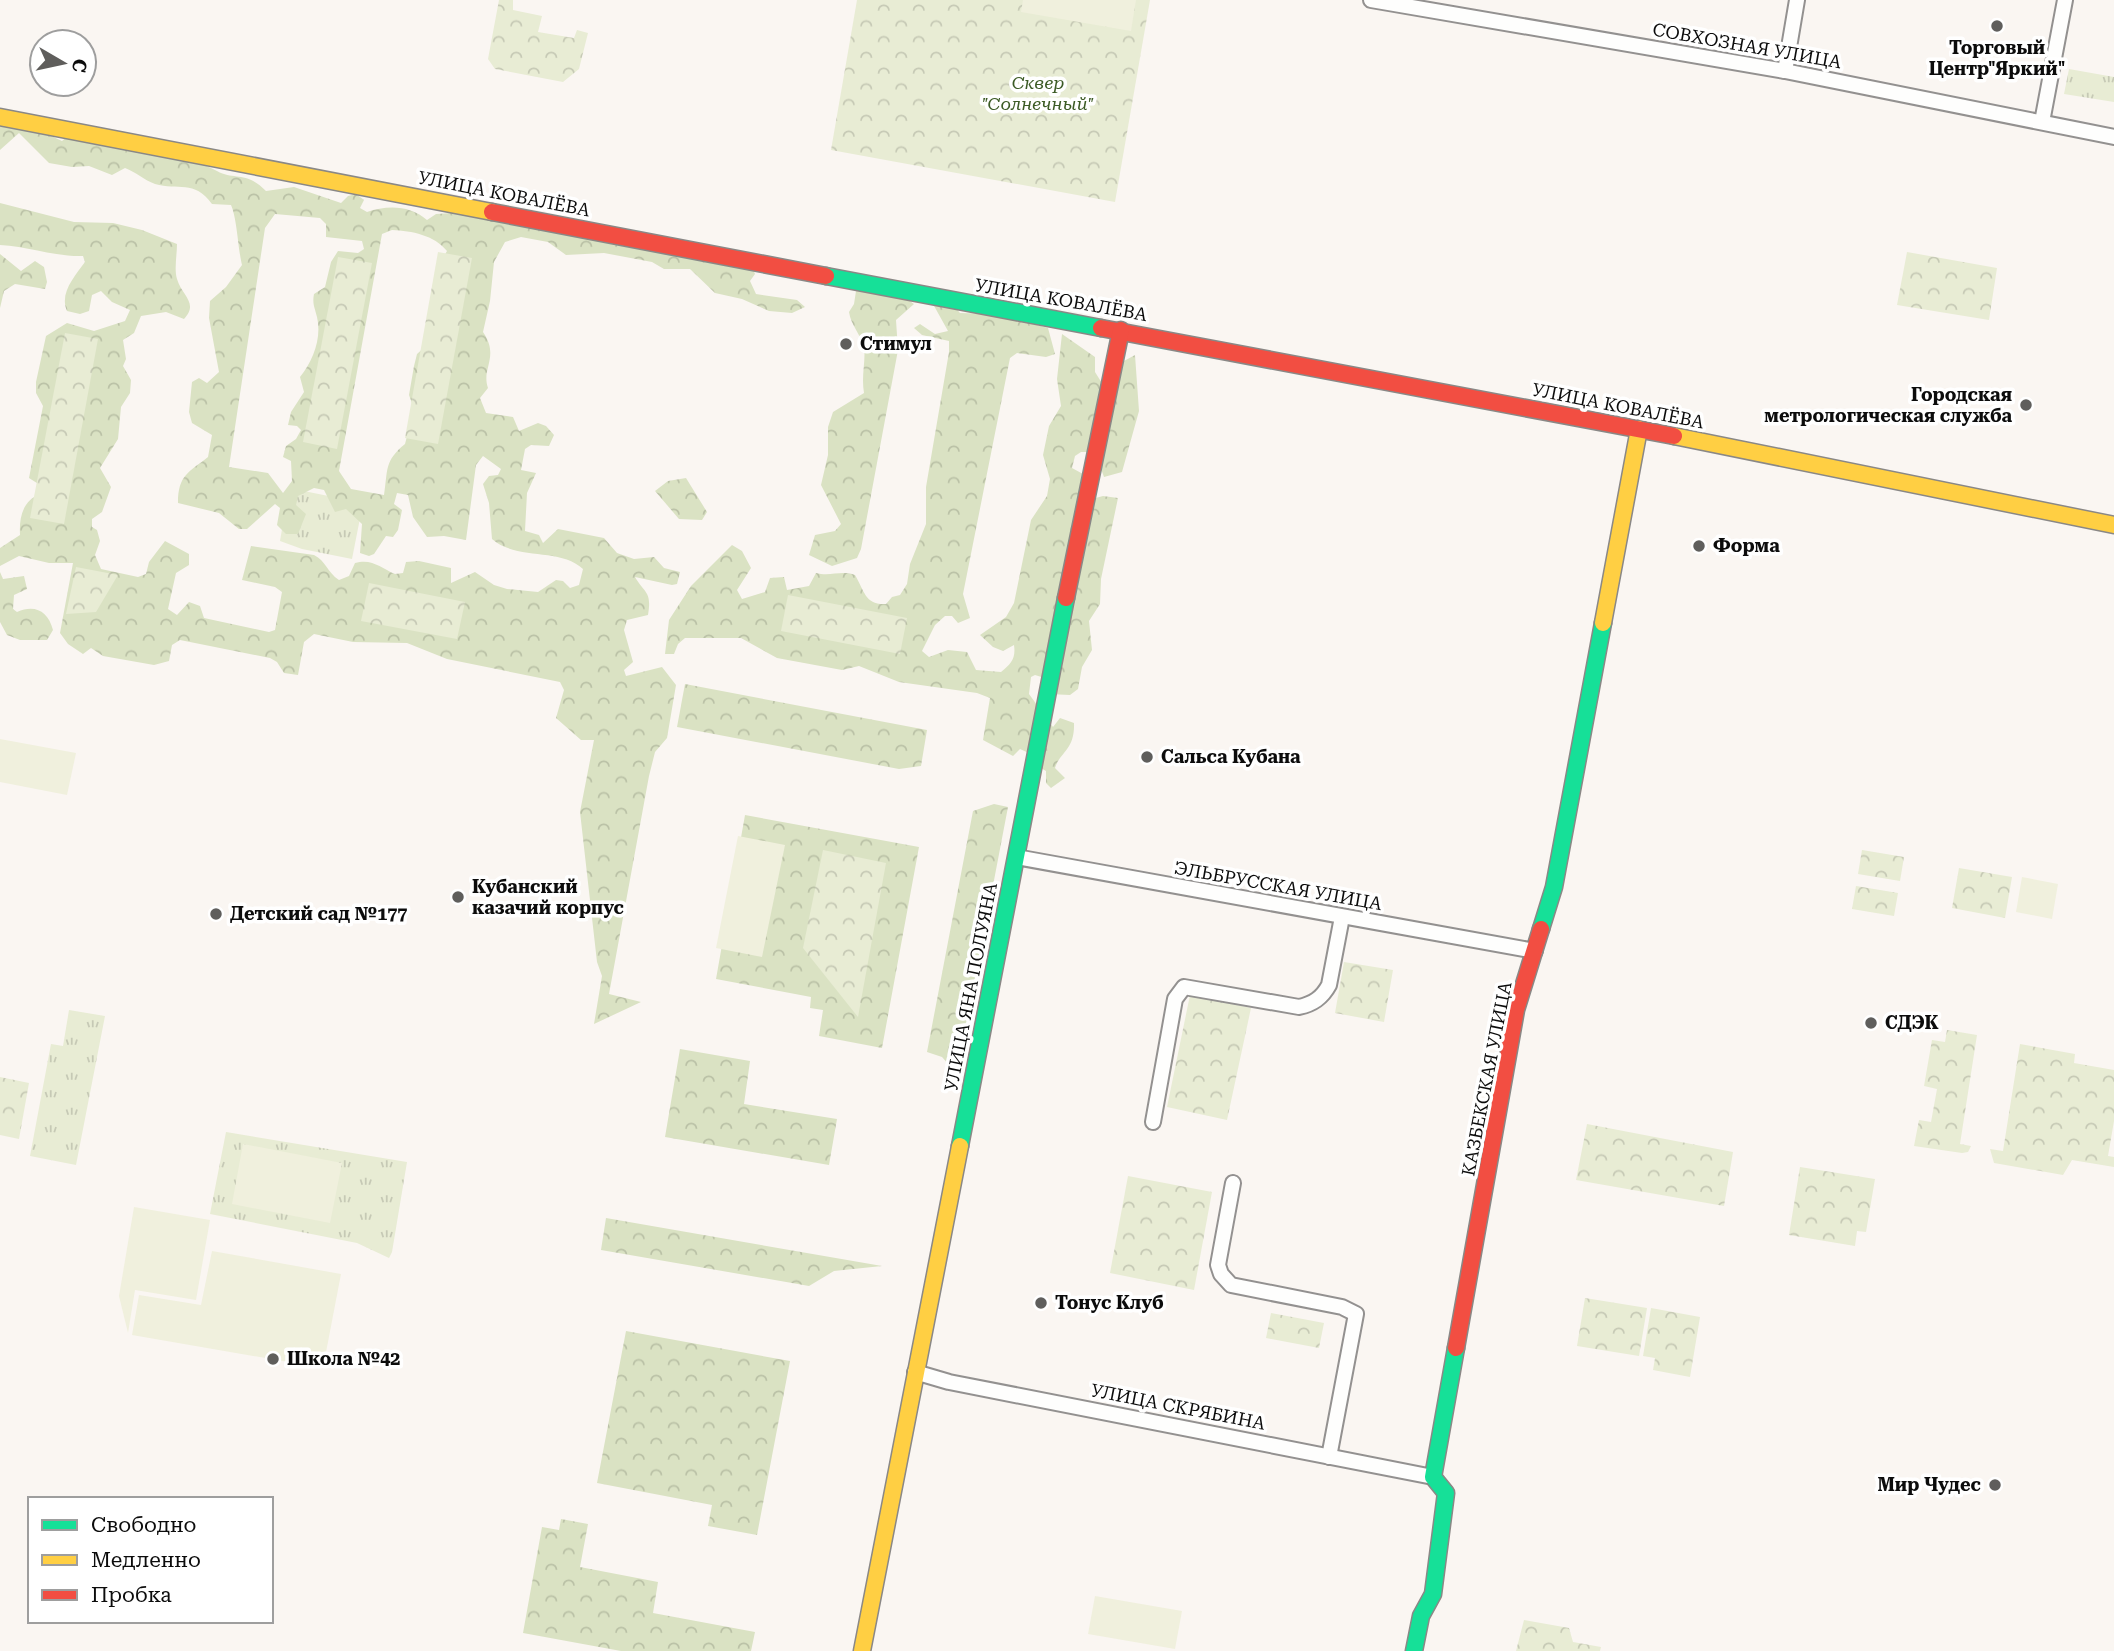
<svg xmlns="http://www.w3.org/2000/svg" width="2114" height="1651" viewBox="0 0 2114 1651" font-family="'Roboto Serif',serif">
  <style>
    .grass { fill: url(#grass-tufts) }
    .forest { fill: url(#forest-crowns); fill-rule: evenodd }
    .park { fill: url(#park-crowns) }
    .pitch { fill: #f0f0dd }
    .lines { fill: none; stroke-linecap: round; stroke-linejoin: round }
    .street-casing { stroke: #939190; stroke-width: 18 }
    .fast-casing { stroke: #8a8886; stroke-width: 19 }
    .slow-casing { stroke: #8a8886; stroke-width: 19 }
    .jam-casing { stroke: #8a8886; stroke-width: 19 }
    .street { stroke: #fefefd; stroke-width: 14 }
    .fast { stroke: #16e098; stroke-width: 16 }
    .slow { stroke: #ffcf43; stroke-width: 16 }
    .jam { stroke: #f24e42; stroke-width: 16 }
    .poi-dot { fill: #5f5e5c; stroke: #fff; stroke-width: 2.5 }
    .labels { text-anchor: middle; stroke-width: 7; stroke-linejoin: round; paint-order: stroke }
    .street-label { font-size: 18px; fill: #0c0c0c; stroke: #fff }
    .poi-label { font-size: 18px; font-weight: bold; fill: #0c0c0c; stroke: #fff; text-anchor: start }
    .park-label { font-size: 18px; font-style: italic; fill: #3c5b25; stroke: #fff }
  </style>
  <defs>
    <pattern id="grass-tufts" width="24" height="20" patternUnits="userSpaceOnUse" patternTransform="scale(1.75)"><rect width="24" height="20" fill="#e8ecd4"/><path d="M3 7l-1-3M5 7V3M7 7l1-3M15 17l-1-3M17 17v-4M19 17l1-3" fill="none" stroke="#c6c9b5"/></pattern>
    <pattern id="forest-crowns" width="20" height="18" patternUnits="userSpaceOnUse" patternTransform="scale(1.75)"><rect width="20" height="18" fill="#dae2c3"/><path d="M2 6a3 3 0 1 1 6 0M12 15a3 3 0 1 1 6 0" fill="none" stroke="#bac1a6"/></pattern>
    <pattern id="park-crowns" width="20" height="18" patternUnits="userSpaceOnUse" patternTransform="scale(1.75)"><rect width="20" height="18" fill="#e8ecd4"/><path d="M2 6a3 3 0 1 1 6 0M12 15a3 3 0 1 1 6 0" fill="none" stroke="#c6c9b5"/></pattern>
  </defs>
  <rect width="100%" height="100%" fill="#faf6f2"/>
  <!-- grass -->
  <g class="grass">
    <polygon points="2069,69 2114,77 2114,102 2064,94"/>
    <polygon points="289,488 363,503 352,559 302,549 280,541"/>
    <polygon points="69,1010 105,1016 76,1165 30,1156 51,1044 63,1046"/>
    <polygon points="226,1132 407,1162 392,1252 389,1258 357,1243 210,1214"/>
  </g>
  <!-- forest -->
  <g class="forest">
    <path d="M0 112 62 141 69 135C117 145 175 148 217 171 235 181 245 170 266 191L294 187 341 203 348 196 356 194 364 200 360 208 367 212C387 205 410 205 427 220L436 214 452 213 752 266 755 274 750 281 756 294 797 300 805 307 792 313 769 311 742 299 715 293 690 269H664L652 262 604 253 566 255 548 242 521 237 505 242 494 262 490 301 483 332C500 357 481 368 488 388L480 398 486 413 513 417 519 431 538 423 546 426 554 435 549 446 531 445 525 449 521 470 536 473 527 493 525 531 539 535 543 543 558 529 604 538 617 553 634 559 654 557 664 568 680 572 677 584 672 585 635 577C645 594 652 591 648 615L627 620 624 630 633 662 624 670 626 676 662 667 676 685 667 738 655 752 649 776 609 994 641 1002 594 1024 602 976 597 962 580 812 594 740H581L556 718 564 690 560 682 447 659 407 643 353 642 314 634 304 642 298 675 284 673 277 662 270 658 180 640 172 645 169 661 154 665 103 656 91 648 83 654 68 644 60 633 73 563H49L19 556 0 566V548L20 535C19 516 23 500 42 493L40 485 29 478 43 406 36 393V382L46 336 67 323 94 331 125 321 130 310 112 302 101 291 92 295 89 311 80 314 67 311C59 293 75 276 85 262L83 256C55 257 27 246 0 245V203L74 222 113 223 142 230 177 244C177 255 174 269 177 279 182 296 199 303 184 319L166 312 141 316 134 333 123 340 126 359 123 366 131 380 130 393 121 407 118 439 100 468 111 487 102 512 92 519V527L97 530 100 541 95 555 101 569 138 577 146 574 149 562 165 541 189 554V565L176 573 168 609 177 615 189 602 200 606 204 618 269 632 275 630 282 592 275 587 242 580 251 546 314 555C326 561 327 572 339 580L349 576 355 563C372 558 381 568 395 574L403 573 406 562 419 561 451 568V583L475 572 494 585 507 589 538 592 556 580 563 581 570 588 579 585 583 569C560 547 517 561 492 539L489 503 483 484 489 476 498 475 501 469 483 456 476 465 466 540 444 536 427 537 413 517 408 495 397 493 394 504 402 510 398 530 393 537 386 536 374 554 369 556 360 553 362 524 346 509 335 512 324 490 314 488 298 496 296 505 306 514 298 534H286L277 525 280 508 275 504 247 529H239L219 513 178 503C178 475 189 472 208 457L212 435 192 423 189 412 192 382 199 378 207 383 219 372 209 318 210 301 226 287 242 265C238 249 237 218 231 205L212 204C194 179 178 191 155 184 144 180 136 172 125 168L112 175 89 166 72 167 49 163 19 133 0 150ZM275 214 320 218 326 224V237L362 241 364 249 358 253 338 251 331 262 325 287 314 294C312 304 315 308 317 317 322 338 313 361 300 377L304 392 291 412 288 425 297 426 301 430 296 439 286 446 283 457 291 461 292 481 283 493 268 473 229 467 265 228ZM392 230C412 231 434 235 447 251L440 263 428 344 417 354 414 366 409 395 414 409 405 444C384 461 388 470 384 495L351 489 339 471 382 234Z"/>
    <polygon points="0,254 21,271 35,261 44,267 47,282 45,289 15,284 4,291 0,308"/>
    <path d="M856 291 899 293 914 304 896 320 898 350 861 549 857 558 832 566 809 555 815 535 835 531 841 524 821 485 828 455V427L833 412 864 393C861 376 866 360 864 348 861 334 851 326 849 312L854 304Z"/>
    <path d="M933 304 954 306 960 313 995 314 1048 328 1055 354 1046 357 1017 353 1010 358 963 594 970 618 958 623 952 616H945L935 625 922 651 929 657 948 650 967 652 976 670 1001 672C1011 664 1016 659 1014 645L1003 651 993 647 980 635 1006 617 1014 603 1031 520 1047 496 1050 479 1043 455 1049 426 1061 406 1057 379 1062 334 1095 357V372L1105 388 1124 361 1135 355 1139 411 1122 472 1104 477 1095 452H1081L1075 456 1072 468 1094 480 1092 499 1103 496 1118 498 1101 579 1100 604 1089 621 1092 650 1082 667 1078 689 1070 695 1048 694V679L1035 675 1031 677 1029 694 1053 727 1060 718 1074 723C1075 750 1060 752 1055 768L1065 778 1051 788 1046 783V771L1034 764 1033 755 1020 749 1013 756 983 740 990 698 977 693 899 682 859 666 842 670 777 658 741 638H685L678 644 674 654H665L669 620 691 586 732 545 742 551 751 568 737 590 742 599 765 592 770 578 784 577 787 590 809 586 816 573C830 577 841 570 855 575 865 592 865 605 886 604L892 597 900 595 907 584 910 564 926 524V487L949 352V341L922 335 914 328 920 324 935 334 948 331Z"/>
    <polygon points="686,478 707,512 702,520 679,519 655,491 668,481"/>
    <path d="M0 572 3 579 24 576 27 589 14 595 13 609 17 612C35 604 48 611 53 630L47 640H20L7 635 0 622Z"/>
    <polygon points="685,684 927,730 921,766 899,769 677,727"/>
    <polygon points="994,804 1008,807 957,1074 942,1057 927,1052 973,811"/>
    <polygon points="745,815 919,847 882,1048 819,1036 823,1010 810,1008 811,997 716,979"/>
    <polygon points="680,1049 750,1061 744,1104 837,1119 829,1165 665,1137"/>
    <polygon points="606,1218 882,1266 834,1271 809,1286 601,1250"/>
    <polygon points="626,1331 790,1361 757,1535 708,1526 712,1505 597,1483"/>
    <polygon points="561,1519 588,1524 580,1567 658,1582 653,1613 755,1632 751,1651 621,1651 523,1633 542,1527 559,1530"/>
  </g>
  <!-- park -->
  <g class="park">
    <polygon points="499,0 513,0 513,10 542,16 538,32 574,38 577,30 588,33 579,69 563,82 495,69 488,59"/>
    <polygon points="857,0 1150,0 1115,202 831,150"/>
    <polygon points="438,252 472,258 438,444 405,438"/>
    <polygon points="1907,252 1997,268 1989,320 1897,305"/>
    <polygon points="338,257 372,263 337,449 303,442"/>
    <polygon points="65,333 98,339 64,524 30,518"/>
    <polygon points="76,567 118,575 96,612 66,614"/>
    <polygon points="369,583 465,602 457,639 361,621"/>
    <polygon points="788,595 907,618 900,654 781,631"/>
    <polygon points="823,850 886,863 858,1017 803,948"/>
    <polygon points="1862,850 1904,857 1900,881 1858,874"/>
    <polygon points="1959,868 2012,877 2005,918 1952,908"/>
    <polygon points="1856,886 1898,893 1894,916 1852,909"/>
    <polygon points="1344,962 1393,970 1384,1022 1335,1013"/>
    <polygon points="1190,995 1251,1008 1227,1120 1167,1107"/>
    <polygon points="1947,1030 1977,1035 1960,1144 1971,1146 1968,1152 1962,1153 1914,1146 1919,1120 1931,1122 1937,1089 1924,1086 1932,1040 1945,1042"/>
    <polygon points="2020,1044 2075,1054 2074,1063 2114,1070 2114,1121 2108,1156 2114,1157 2114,1167 2072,1160 2063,1175 1994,1163 1990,1149 2003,1151"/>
    <polygon points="0,1077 29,1083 19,1139 0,1135"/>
    <polygon points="1587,1124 1733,1152 1724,1206 1576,1180"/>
    <polygon points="1800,1167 1875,1179 1866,1232 1857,1231 1855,1246 1789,1235"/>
    <polygon points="1128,1176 1212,1192 1194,1290 1110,1273"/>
    <polygon points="1585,1298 1647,1308 1639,1356 1577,1346"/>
    <polygon points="1651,1308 1700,1317 1690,1377 1653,1370 1655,1358 1643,1356"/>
    <polygon points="1271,1313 1324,1323 1319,1348 1266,1338"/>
    <polygon points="1524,1620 1569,1628 1573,1642 1601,1647 1600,1651 1516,1651"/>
  </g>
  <!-- pitch -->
  <g class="pitch">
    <polygon points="1023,0 1136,0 1131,31 1021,12"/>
    <polygon points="0,739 76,753 67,795 0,782"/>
    <polygon points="738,836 785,845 762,957 716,948"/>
    <polygon points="2022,877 2058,884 2052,919 2016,912"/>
    <polygon points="243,1144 342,1163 330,1223 232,1204"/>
    <polygon points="134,1207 210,1220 196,1300 135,1290 128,1333 119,1296"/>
    <polygon points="212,1251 341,1274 323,1368 132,1335 139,1295 201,1305"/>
    <polygon points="1095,1596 1182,1611 1175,1649 1088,1634"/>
  </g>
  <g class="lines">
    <!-- street casing -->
    <g class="street-casing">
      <g id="street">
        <polyline points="1371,0 1785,71 2114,137"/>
        <polyline points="1785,71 1797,0"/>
        <polyline points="2042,122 2065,0"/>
        <polyline points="1016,857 1535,951"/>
        <path d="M1153 1122 1175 999 1184 987 1299 1007C1313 1004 1322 998 1329 985L1342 917"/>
        <polyline points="1233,1183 1218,1265 1221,1274 1231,1285 1342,1307 1356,1314 1329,1457"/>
        <polyline points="915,1372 949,1382 1433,1477"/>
      </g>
    </g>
    <!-- fast casing -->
    <g class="fast-casing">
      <g id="fast">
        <polyline points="826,276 1101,328"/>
        <polyline points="1541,929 1554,887 1603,623"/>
        <polyline points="960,1146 1066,598"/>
        <polyline points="1414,1651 1421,1616 1433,1594 1446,1493 1433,1477 1456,1348"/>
      </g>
    </g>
    <!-- slow casing -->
    <g class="slow-casing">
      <g id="slow">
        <polyline points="0,117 492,212"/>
        <polyline points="1674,436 2114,525"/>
        <polyline points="1603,623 1639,429"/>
        <polyline points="862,1651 960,1146"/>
      </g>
    </g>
    <!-- jam casing -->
    <g class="jam-casing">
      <g id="jam">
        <polyline points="492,212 826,276"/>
        <polyline points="1101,328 1674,436"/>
        <polyline points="1066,598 1121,330"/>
        <polyline points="1456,1348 1516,1010 1541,929"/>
      </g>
    </g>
    <!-- street -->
    <use href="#street" class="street"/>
    <!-- fast -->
    <use href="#fast" class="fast"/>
    <!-- slow -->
    <use href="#slow" class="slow"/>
    <!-- jam -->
    <use href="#jam" class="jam"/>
  </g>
  <!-- markers -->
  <g class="poi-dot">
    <circle cx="1997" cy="26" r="7"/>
    <circle cx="846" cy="344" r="7"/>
    <circle cx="2026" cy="405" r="7"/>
    <circle cx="1699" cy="546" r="7"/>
    <circle cx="1147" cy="757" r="7"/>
    <circle cx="458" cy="897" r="7"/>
    <circle cx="216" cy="914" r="7"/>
    <circle cx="1871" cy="1023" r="7"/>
    <circle cx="1041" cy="1303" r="7"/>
    <circle cx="273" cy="1359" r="7"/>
    <circle cx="1995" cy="1485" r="7"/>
  </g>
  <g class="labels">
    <!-- street labels -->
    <g class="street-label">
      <text transform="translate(1747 46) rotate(10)" y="6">СОВХОЗНАЯ УЛИЦА</text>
      <text transform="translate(504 194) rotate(11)" y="6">УЛИЦА КОВАЛЁВА</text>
      <text transform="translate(1061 300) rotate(10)" y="6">УЛИЦА КОВАЛЁВА</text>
      <text transform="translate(1618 406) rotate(11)" y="6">УЛИЦА КОВАЛЁВА</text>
      <text transform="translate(1278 886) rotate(10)" y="6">ЭЛЬБРУССКАЯ УЛИЦА</text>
      <text transform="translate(971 987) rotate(-79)" y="6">УЛИЦА ЯНА ПОЛУЯНА</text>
      <text transform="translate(1487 1079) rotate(-79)" y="6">КАЗБЕКСКАЯ УЛИЦА</text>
      <text transform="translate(1178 1407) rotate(11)" y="6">УЛИЦА СКРЯБИНА</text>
    </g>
    <!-- poi labels -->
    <g class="poi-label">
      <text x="1997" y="54" text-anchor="middle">Торговый<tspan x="1997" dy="21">Центр"Яркий"</tspan></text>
      <text x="860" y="350">Стимул</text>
      <text x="2012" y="401" text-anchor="end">Городская<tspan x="2012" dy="21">метрологическая служба</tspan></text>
      <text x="1713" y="552">Форма</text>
      <text x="1161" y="763">Сальса Кубана</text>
      <text x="472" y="893">Кубанский<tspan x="472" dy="21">казачий корпус</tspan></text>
      <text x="230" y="920">Детский сад №177</text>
      <text x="1885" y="1029">СДЭК</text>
      <text x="1055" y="1309">Тонус Клуб</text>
      <text x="287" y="1365">Школа №42</text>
      <text x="1981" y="1491" text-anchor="end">Мир Чудес</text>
    </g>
    <!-- park labels -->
    <g class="park-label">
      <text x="1038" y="89">Сквер<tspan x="1038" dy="21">"Солнечный"</tspan></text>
    </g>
  </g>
  <!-- legend -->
  <rect x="28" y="1497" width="245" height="126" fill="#ffffff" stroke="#9e9e9e" stroke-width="2"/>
  <rect x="42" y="1520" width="35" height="10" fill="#16e098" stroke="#9e9e9e" stroke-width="2"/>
  <text x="91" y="1532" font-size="21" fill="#0c0c0c">Свободно</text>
  <rect x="42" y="1555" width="35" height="10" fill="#ffcf43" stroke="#9e9e9e" stroke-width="2"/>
  <text x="91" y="1567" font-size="21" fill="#0c0c0c">Медленно</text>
  <rect x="42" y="1590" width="35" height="10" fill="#f24e42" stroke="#9e9e9e" stroke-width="2"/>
  <text x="91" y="1602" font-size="21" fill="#0c0c0c">Пробка</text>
  <!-- north arrow -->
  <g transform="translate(63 63) rotate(99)"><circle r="33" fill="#ffffff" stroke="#9e9e9e" stroke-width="2"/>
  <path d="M0-5L12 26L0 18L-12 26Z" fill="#5f5e5c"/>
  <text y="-10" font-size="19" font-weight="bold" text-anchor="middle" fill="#0c0c0c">С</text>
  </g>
</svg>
